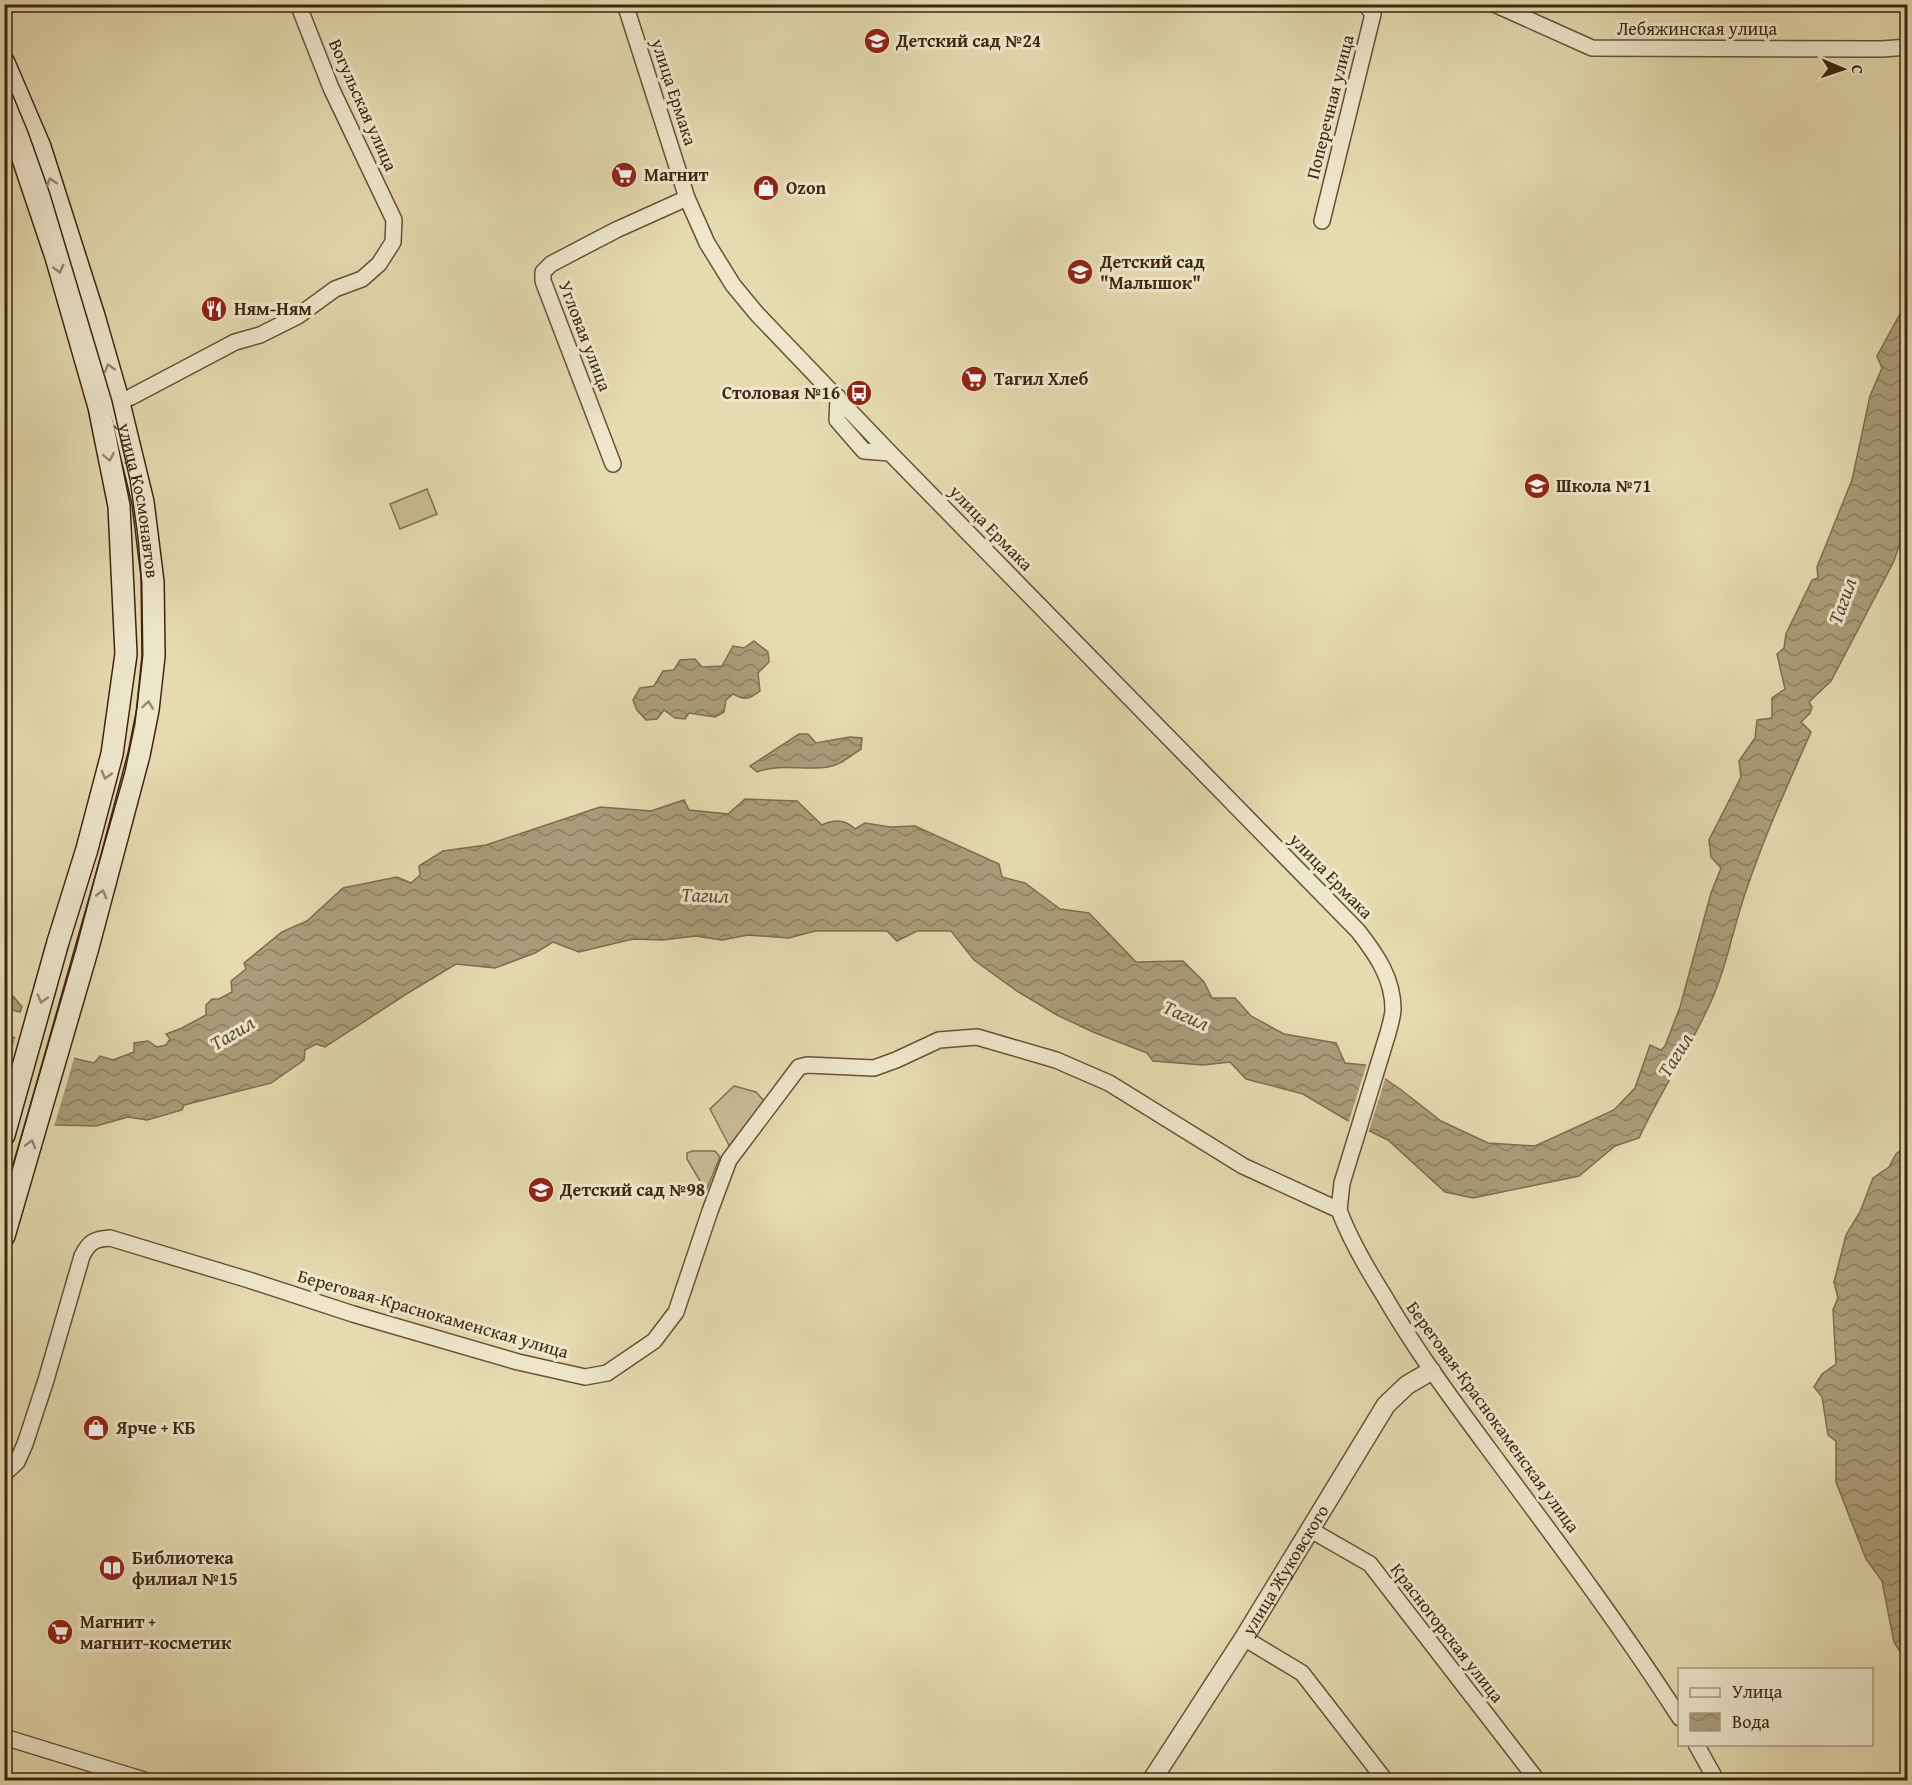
<svg xmlns="http://www.w3.org/2000/svg" width="1912" height="1785" viewBox="0 0 1912 1785" font-family="'Gentium Book Plus',serif">
  <style>
    .green { fill: #c9bb95; stroke: #847052; stroke-width: 1.5 }
    .water { fill: url(#water-waves); stroke: #806c50; stroke-width: 1.5 }
    .pier { fill: #e5dab0 }
    .lines { fill: none; stroke-linecap: round; stroke-linejoin: round }
    .minor-casing { stroke: #685238; stroke-width: 18 }
    .tertiary-casing { stroke: #685238; stroke-width: 21 }
    .secondary-casing { stroke: #3e2510; stroke-width: 24 }
    .minor { stroke: #eee7cc; stroke-width: 15 }
    .tertiary { stroke: #eee7cc; stroke-width: 18 }
    .secondary { stroke: #eee7cc; stroke-width: 21 }
    .tram { stroke: #3e2510; stroke-width: 1.5 }
    .oneway { stroke: #96866e }
    .labels { text-anchor: middle; stroke-width: 6; stroke-linejoin: round; paint-order: stroke }
    .street-label { font-size: 18px; fill: #3e2510; stroke: #eee7cc }
    .poi-label { font-size: 18px; font-weight: bold; fill: #3e2510; stroke: #eee7cc; text-anchor: start }
    .water-label { font-size: 20px; font-style: italic; fill: #5f4930; stroke: #eee7cc }
  </style>
  <defs>
    <pattern id="water-waves" width="16" height="10" patternUnits="userSpaceOnUse" patternTransform="scale(1.5)"><rect width="16" height="10" fill="#ac9c7a"/><path d="M0 5q4-4 8 0t8 0" fill="none" stroke="#8d7f63"/></pattern>
  </defs>
  <rect width="100%" height="100%" fill="#e5dab0"/>
  <filter id="stains"><feTurbulence type="fractalNoise" baseFrequency=".00333" numOctaves="4"/><feColorMatrix values="0 0 0 0 .2 0 0 0 0 .09 0 0 0 0 .02 0 0 0 .5 -.17"/></filter>
  <radialGradient id="worn" r=".72"><stop offset=".6" stop-color="#630" stop-opacity="0"/><stop offset="1" stop-color="#630" stop-opacity=".3"/></radialGradient>
  <!-- green -->
  <g class="green">
    <polygon points="427,489 437,514 400,529 390,504"/>
    <polygon points="734,1086 756,1092 764,1101 762,1111 731,1149 710,1109"/>
    <polygon points="692,1151 715,1151 720,1157 706,1191 687,1159 687,1153"/>
  </g>
  <!-- water -->
  <g class="water">
    <path d="M1907 301V531H1904L1894 561 1831 681 1809 702 1812 707 1810 713 1801 722 1811 732C1788 784 1765 835 1747 888 1734 924 1728 962 1713 997 1692 1046 1661 1090 1639 1138L1615 1146 1579 1176 1473 1198 1445 1192 1388 1140 1345 1119 1303 1094 1246 1079 1230 1062 1203 1065 1153 1061 1147 1053 1093 1032 1057 1015 1017 991 974 960 951 931H917L897 941 887 931H815L789 938 748 935 722 940 695 936 663 940 633 939 579 952 553 942 535 953 495 968 456 964 408 993 325 1047 316 1044 305 1050 304 1060 271 1083 184 1105 182 1110 147 1120 128 1117 96 1126 56 1125 5 1116 4 1034 77 1059 94 1063 100 1056 113 1060 134 1052V1043L148 1041 157 1047 166 1045 170 1039 166 1034 182 1028 206 1015V1005L212 999H219L232 992 231 981 246 969 244 963 282 932 307 921 343 888 397 877 411 883 420 875 419 866 443 851 486 845 600 807 651 811 684 800 689 810 728 814 745 799 797 801 822 825C834 819 845 819 855 829L865 823 890 827 915 826 999 864 1002 877 1025 883 1060 909 1089 913 1136 962 1183 961 1204 982 1212 998H1235L1251 1016 1284 1034 1336 1043 1345 1063 1365 1065 1400 1089 1441 1121 1488 1143 1535 1146 1614 1110 1635 1088 1650 1045 1661 1050 1665 1046 1680 1007 1711 893 1721 868 1711 857 1709 840 1741 777 1739 761 1755 738 1757 720 1772 718V698L1785 689 1777 654 1784 648 1786 634 1812 580 1818 578 1817 567 1852 480 1870 396 1882 368 1877 356Z"/>
    <path d="M754 641 768 652 769 662 758 673 760 691C749 700 744 700 733 694L726 700 724 712 715 717 689 713 685 719 675 718 664 710 657 719 646 720 637 710 633 700 640 688 654 686 663 671 674 670 680 660 695 659 702 667 722 666 733 646 744 648Z"/>
    <path d="M799 734H808L816 743 850 737 862 738 861 749C850 756 841 765 828 767 804 771 780 763 757 772L750 766Z"/>
    <polygon points="13,996 22,1007 20,1012 5,1008 5,998"/>
    <polygon points="1900,1151 1903,1152 1908,1162 1907,1663 1894,1642 1882,1581 1866,1559 1836,1482 1836,1441 1828,1435 1822,1397 1814,1387 1822,1374 1836,1364 1833,1310 1838,1298 1834,1282 1846,1235 1860,1212 1873,1178 1889,1167 1896,1154"/>
  </g>
  <!-- pier -->
  <g class="pier">
    <polygon points="16,1035 75,1055 54,1127 4,1119 5,1076"/>
    <polygon points="1367,1063 1386,1076 1368,1134 1348,1124"/>
  </g>
  <g class="lines">
    <!-- minor casing -->
    <g class="minor-casing">
      <g id="minor">
        <path d="M625 4 687 198 707 243 733 285 757 314 890 453 1358 931C1376 954 1393 978 1393 1009 1393 1016 1390 1025 1388 1033L1342 1183 1339 1210"/>
        <polyline points="1494,4 1592,48 1882,49 1908,47"/>
        <polyline points="1322,221 1373,14 1365,4"/>
        <polyline points="838,397 837,420 864,451 890,453"/>
        <polyline points="109,405 131,397 235,342 260,335 298,316 335,289 362,279 379,264 393,242 394,220 331,88 298,4"/>
        <polyline points="613,464 543,281 543,272 551,264 616,230 687,198"/>
        <path d="M4 1474 17 1462 25 1444 46 1380 82 1256C89 1242 94 1239 110 1238L249 1280 353 1314 518 1362 585 1377 607 1373 654 1341 676 1312 710 1211 729 1160 799 1067 807 1065 874 1068 896 1060 939 1040 977 1037 1056 1060 1109 1083 1243 1166 1339 1210C1350 1240 1366 1267 1383 1294 1414 1348 1451 1398 1488 1448 1554 1537 1620 1625 1680 1718"/>
        <polyline points="1309,1529 1370,1564 1537,1780"/>
        <polyline points="1244,1638 1302,1673 1385,1780"/>
        <polyline points="4,1737 144,1780"/>
        <polyline points="1696,1744 1716,1780"/>
      </g>
    </g>
    <!-- tertiary casing -->
    <g class="tertiary-casing">
      <g id="tertiary">
        <path id="s1" d="M1152 1780 1244 1638 1386 1405 1407 1385 1431 1371"/>
      </g>
    </g>
    <!-- secondary casing -->
    <g class="secondary-casing">
      <g id="secondary">
        <path id="s2" d="M4 63 40 147 94 316 119 403 143 502 153 582 154 656 148 710 139 755 87 951 4 1236"/>
        <polyline points="4,115 21,153 56,257 99,407 119,506 126,654 112,754 87,849 58,942 4,1135"/>
      </g>
    </g>
    <!-- minor -->
    <use href="#minor" class="minor"/>
    <!-- tertiary -->
    <use href="#tertiary" class="tertiary"/>
    <!-- secondary -->
    <use href="#secondary" class="secondary"/>
    <!-- tram -->
    <polyline class="tram" points="4,74 28,132 50,194 112,401 130,480 138,538 141,575 142,656 135,723 125,771 4,1198"/>
  </g>
  <!-- one-way arrows -->
  <defs><path id="oneway-chevron" d="M-2-3.5L2.5 0L-2 3.5" fill="none" stroke-width="1.6" stroke-linecap="round" stroke-linejoin="round" transform="scale(1.5)"/></defs>
  <g class="oneway">
    <use href="#oneway-chevron" transform="translate(51 182) rotate(-108)"/>
    <use href="#oneway-chevron" transform="translate(59 269) rotate(75)"/>
    <use href="#oneway-chevron" transform="translate(109 368) rotate(-106)"/>
    <use href="#oneway-chevron" transform="translate(109 457) rotate(79)"/>
    <use href="#oneway-chevron" transform="translate(148 705) rotate(-82)"/>
    <use href="#oneway-chevron" transform="translate(106 775) rotate(105)"/>
    <use href="#oneway-chevron" transform="translate(102 894) rotate(-75)"/>
    <use href="#oneway-chevron" transform="translate(42 999) rotate(106)"/>
    <use href="#oneway-chevron" transform="translate(31 1144) rotate(-74)"/>
  </g>
  <!-- icons -->
  <defs>
    <g id="school-disc" transform="scale(1.35)"><circle r="9.5" fill="#8f2418" stroke="#eee7cc"/><path d="M0-5L7-2L0 1L-7-2ZM-4 1L0 2.5L4 1V4Q0 6-4 4Z" fill="#fff"/></g>
    <g id="supermarket-disc" transform="scale(1.35)"><circle r="9.5" fill="#8f2418" stroke="#eee7cc"/><path d="M-6-5.5h2.5l.6 2H6L4.5 2H-2.5L-4.4-4H-6ZM-1.5 3.2a1.3 1.3 0 1 0 .1 0ZM3 3.2a1.3 1.3 0 1 0 .1 0Z" fill="#fff"/></g>
    <g id="shop-disc" transform="scale(1.35)"><circle r="9.5" fill="#8f2418" stroke="#eee7cc"/><path d="M-5-2.5h2.3a2.7 3.5 0 0 1 5.4 0H5L5.5 6h-11ZM-1.5-2.5h3a1.5 2.3 0 0 0-3 0Z" fill="#fff"/></g>
    <g id="restaurant-disc" transform="scale(1.35)"><circle r="9.5" fill="#8f2418" stroke="#eee7cc"/><path d="M-5-6h1v4h1v-4h1v4h1v-4h1v5L-1.5 .5V6h-2V.5L-5-1ZM5-6V6H3V1.5H1.5Q1.5-4 5-6Z" fill="#fff"/></g>
    <g id="bus-disc" transform="scale(1.35)"><circle r="9.5" fill="#8f2418" stroke="#eee7cc"/><path d="M-5-6H5V4H4V6H2V4H-2V6H-4V4H-5ZM-3.5-4V0h7V-4ZM-3.5 1.2v1.5H-2V1.2ZM2 1.2v1.5H3.5V1.2Z" fill="#fff"/></g>
    <g id="library-disc" transform="scale(1.35)"><circle r="9.5" fill="#8f2418" stroke="#eee7cc"/><path d="M-6-4Q-3-5.5-.7-3.5V5Q-3 3-6 4ZM6-4Q3-5.5 .7-3.5V5Q3 3 6 4Z" fill="#fff"/></g>
  </defs>
  <g fill-rule="evenodd">
    <use href="#school-disc" x="877" y="41"/>
    <use href="#supermarket-disc" x="624" y="175"/>
    <use href="#shop-disc" x="766" y="188"/>
    <use href="#school-disc" x="1080" y="272"/>
    <use href="#restaurant-disc" x="214" y="309"/>
    <use href="#supermarket-disc" x="974" y="379"/>
    <use href="#bus-disc" x="859" y="393"/>
    <use href="#school-disc" x="1537" y="486"/>
    <use href="#school-disc" x="541" y="1190"/>
    <use href="#shop-disc" x="96" y="1428"/>
    <use href="#library-disc" x="112" y="1568"/>
    <use href="#supermarket-disc" x="60" y="1632"/>
  </g>
  <g class="labels">
    <!-- street labels -->
    <g class="street-label">
      <text x="1697" y="35">Лебяжинская улица</text>
      <text transform="translate(674 92) rotate(72)" y="6">улица Ермака</text>
      <text transform="translate(363 105) rotate(66)" y="6">Вогульская улица</text>
      <text transform="translate(1330 107) rotate(-76)" y="6">Поперечная улица</text>
      <text transform="translate(585 336) rotate(69)" y="6">Угловая улица</text>
      <text dy="6" stroke="none"><textPath href="#s2" startOffset="459">улица Космонавтов</textPath></text>
      <text transform="translate(991 528) rotate(46)" y="6">улица Ермака</text>
      <text transform="translate(1331 876) rotate(46)" y="6">улица Ермака</text>
      <text transform="translate(433 1314) rotate(16)" y="6">Береговая-Краснокаменская улица</text>
      <text transform="translate(1493 1417) rotate(54)" y="6">Береговая-Краснокаменская улица</text>
      <text dy="6" stroke="none"><textPath href="#s1" startOffset="249">улица Жуковского</textPath></text>
      <text transform="translate(1447 1633) rotate(52)" y="6">Красногорская улица</text>
    </g>
    <!-- poi labels -->
    <g class="poi-label">
      <text x="896" y="47">Детский сад №24</text>
      <text x="644" y="181">Магнит</text>
      <text x="786" y="194">Ozon</text>
      <text x="1100" y="268">Детский сад<tspan x="1100" dy="21">"Малышок"</tspan></text>
      <text x="234" y="315">Ням-Ням</text>
      <text x="994" y="385">Тагил Хлеб</text>
      <text x="840" y="399" text-anchor="end">Столовая №16</text>
      <text x="1556" y="492">Школа №71</text>
      <text x="560" y="1196">Детский сад №98</text>
      <text x="116" y="1434">Ярче + КБ</text>
      <text x="132" y="1564">Библиотека<tspan x="132" dy="21">филиал №15</tspan></text>
      <text x="80" y="1628">Магнит +<tspan x="80" dy="21">магнит-косметик</tspan></text>
    </g>
    <!-- water labels -->
    <g class="water-label">
      <text transform="translate(1842 601) rotate(-70)" y="7">Тагил</text>
      <text transform="translate(705 895) rotate(2)" y="7">Тагил</text>
      <text transform="translate(1186 1015) rotate(24)" y="7">Тагил</text>
      <text transform="translate(232 1033) rotate(-31)" y="7">Тагил</text>
      <text transform="translate(1675 1055) rotate(-58)" y="7">Тагил</text>
    </g>
  </g>
  <!-- margin -->
  <rect width="1912" height="1785" fill="none" stroke="#e5dab0" stroke-width="24"/>
  <rect x="6" y="6" width="1900" height="1773" fill="none" stroke="#3e2510" stroke-width="3"/>
  <rect x="12" y="12" width="1888" height="1761" fill="none" stroke="#3e2510" stroke-width="1.5"/>
  <!-- legend -->
  <rect x="1678" y="1668" width="195" height="78" fill="#eee7cc" stroke="#a89981" stroke-width="1.5"/>
  <rect x="1690" y="1688" width="30" height="9" fill="#eee7cc" stroke="#a89981" stroke-width="1.5"/>
  <text x="1732" y="1698" font-size="18" fill="#3e2510">Улица</text>
  <rect x="1690" y="1713" width="30" height="18" fill="url(#water-waves)" stroke="#a89981" stroke-width="1.5"/>
  <text x="1732" y="1728" font-size="18" fill="#3e2510">Вода</text>
  <!-- north arrow -->
  <g transform="translate(1843 69) rotate(92)" stroke="#eee7cc" stroke-width="4.5" paint-order="stroke">
  <path d="M0-4.5L10 22L0 15L-10 22Z" fill="#3e2510"/>
  <text y="-9" font-size="16" font-weight="bold" text-anchor="middle" fill="#3e2510">С</text>
  </g>
  <rect width="100%" height="100%" filter="url(#stains)"/>
  <rect width="100%" height="100%" fill="url(#worn)"/>
</svg>
